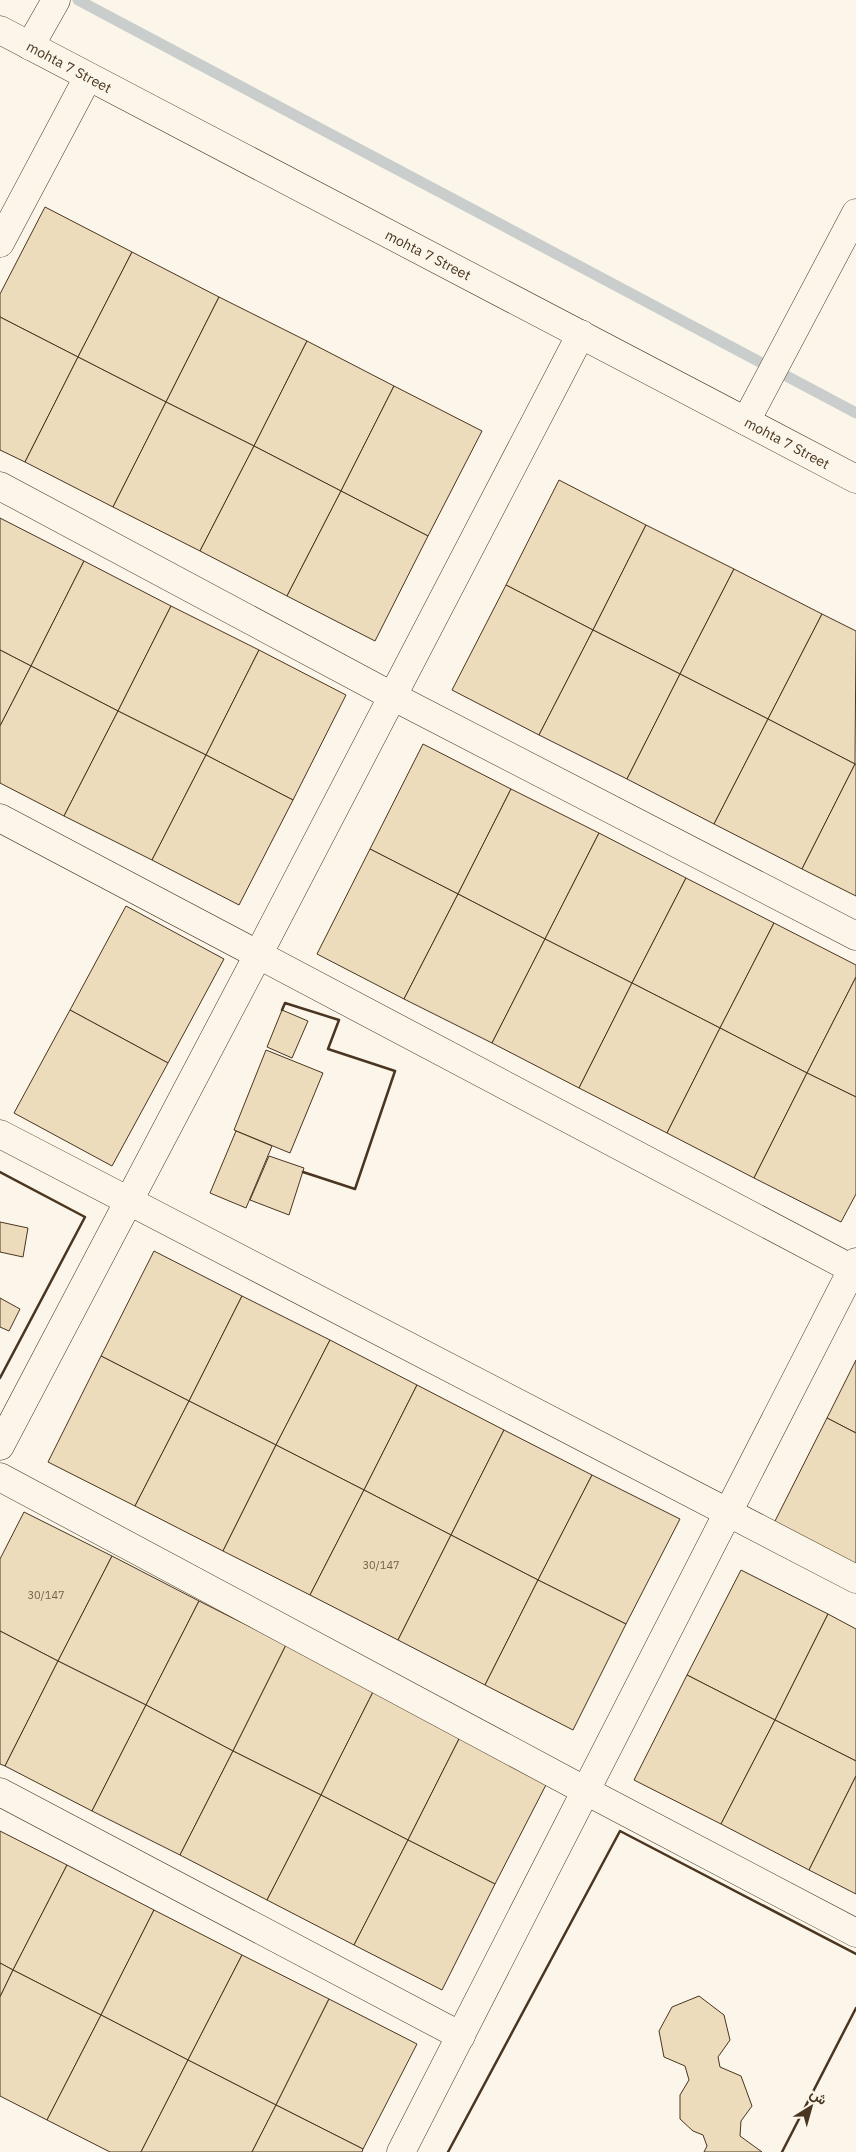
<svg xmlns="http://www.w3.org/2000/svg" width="856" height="2152" viewBox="0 0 856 2152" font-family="'IBM Plex Sans',Vazirmatn,sans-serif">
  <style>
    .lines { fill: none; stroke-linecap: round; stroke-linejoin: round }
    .stream { stroke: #c9cecd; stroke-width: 11 }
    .building { fill: #ecdcbc; stroke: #4a3520 }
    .minor-casing { stroke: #4a3520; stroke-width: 29 }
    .tertiary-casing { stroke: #4a3520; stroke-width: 29 }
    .minor { stroke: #fbf6e9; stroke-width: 28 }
    .tertiary { stroke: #fbf6e9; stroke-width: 28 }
    .wall { stroke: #4a3520; stroke-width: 2.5 }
    .labels { text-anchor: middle; stroke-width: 4; stroke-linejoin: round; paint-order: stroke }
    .number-label { font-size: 11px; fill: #725f47 }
    .street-label { font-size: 14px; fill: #4a3520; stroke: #fbf6e9 }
  </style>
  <rect width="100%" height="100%" fill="#fbf6e9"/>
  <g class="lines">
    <!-- stream -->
    <polyline class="stream" points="78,0 856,413"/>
  </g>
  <!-- building -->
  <g class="building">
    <polygon points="45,207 132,252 78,357 0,317 0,294"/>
    <polygon points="132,252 219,297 166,402 78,357"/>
    <polygon points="219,297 307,341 254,446 166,402"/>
    <polygon points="0,317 78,357 25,462 0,450"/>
    <polygon points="307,341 394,386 341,491 254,446"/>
    <polygon points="78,357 166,402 113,507 25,462"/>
    <polygon points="394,386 482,431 428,536 341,491"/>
    <polygon points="166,402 254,446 200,551 113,507"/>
    <polygon points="254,446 341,491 287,596 200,551"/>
    <polygon points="559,480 646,525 593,630 506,585"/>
    <polygon points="341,491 428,536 375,641 287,596"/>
    <polygon points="0,518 84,561 31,666 0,650"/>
    <polygon points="646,525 734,569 680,674 593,630"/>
    <polygon points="84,561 171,606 118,711 31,666"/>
    <polygon points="734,569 822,614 768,719 680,674"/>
    <polygon points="506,585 593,630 539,735 452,690"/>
    <polygon points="171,606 259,650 206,755 118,711"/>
    <polygon points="822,614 856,631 855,764 768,719"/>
    <polygon points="593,630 680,674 627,779 539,735"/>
    <polygon points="0,650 31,666 0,726"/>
    <polygon points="259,650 346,695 293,800 206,755"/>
    <polygon points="31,666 118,711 64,816 0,783 0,726"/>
    <polygon points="680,674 768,719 714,824 627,779"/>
    <polygon points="118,711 206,755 152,860 64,816"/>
    <polygon points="768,719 855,764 802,869 714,824"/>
    <polygon points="423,744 511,789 458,894 370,849"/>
    <polygon points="206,755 293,800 239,905 152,860"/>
    <polygon points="855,764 856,764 856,896 802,869"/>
    <polygon points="511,789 599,833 545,939 458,894"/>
    <polygon points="599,833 686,878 632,983 545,939"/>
    <polygon points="370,849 458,894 404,999 317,954"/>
    <polygon points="686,878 774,923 720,1028 632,983"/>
    <polygon points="458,894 545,939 492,1043 404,999"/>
    <polygon points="126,906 224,959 168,1063 70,1010"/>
    <polygon points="774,923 856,965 856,977 807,1073 720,1028"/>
    <polygon points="545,939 632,983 579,1088 492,1043"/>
    <polygon points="856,977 856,1097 807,1073"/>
    <polygon points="632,983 720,1028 667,1133 579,1088"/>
    <polygon points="70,1010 168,1063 112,1166 14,1113"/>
    <polygon points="282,1010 308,1021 292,1058 267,1047"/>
    <polygon points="720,1028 807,1073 754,1178 667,1133"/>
    <polygon points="266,1050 323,1073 290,1153 234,1130"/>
    <polygon points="807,1073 856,1097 856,1194 841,1222 754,1178"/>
    <polygon points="236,1131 272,1146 246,1208 210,1193"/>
    <polygon points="269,1156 304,1168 289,1215 250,1200"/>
    <polygon points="0,1222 28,1228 23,1257 0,1252"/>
    <polygon points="154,1251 242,1296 189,1401 101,1356"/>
    <polygon points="242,1296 330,1340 276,1445 189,1401"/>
    <polygon points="0,1298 20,1309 9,1331 0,1327"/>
    <polygon points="330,1340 417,1385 364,1490 276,1445"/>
    <polygon points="101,1356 189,1401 135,1506 48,1462"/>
    <polygon points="856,1360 856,1433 827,1418"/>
    <polygon points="417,1385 504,1430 451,1535 364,1490"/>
    <polygon points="189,1401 276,1445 223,1551 135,1506"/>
    <polygon points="827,1418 856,1433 856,1566 774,1523"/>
    <polygon points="504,1430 592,1475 538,1580 451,1535"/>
    <polygon points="276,1445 364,1490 310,1595 223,1551"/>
    <polygon points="592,1475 680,1519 626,1624 538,1580"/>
    <polygon points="364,1490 451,1535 398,1640 310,1595"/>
    <polygon points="24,1512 112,1556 58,1661 0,1631 0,1559"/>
    <polygon points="451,1535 538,1580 485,1685 398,1640"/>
    <polygon points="112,1556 199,1601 146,1705 58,1661"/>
    <polygon points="741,1570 828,1614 775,1720 687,1675"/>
    <polygon points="538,1580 626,1624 573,1730 485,1685"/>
    <polygon points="199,1601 286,1645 233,1751 146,1705"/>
    <polygon points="828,1614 856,1629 856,1761 775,1720"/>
    <polygon points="0,1631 58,1661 5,1766 0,1764"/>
    <polygon points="286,1645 374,1690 321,1795 233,1751"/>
    <polygon points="58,1661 146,1705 92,1811 5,1766"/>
    <polygon points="687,1675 775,1720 721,1824 634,1780"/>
    <polygon points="374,1690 461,1735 408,1840 321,1795"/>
    <polygon points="146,1705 233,1751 180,1855 92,1811"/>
    <polygon points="775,1720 856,1761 856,1776 809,1870 721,1824"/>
    <polygon points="461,1735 549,1779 495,1884 408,1840"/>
    <polygon points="233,1751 321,1795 267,1900 180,1855"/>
    <polygon points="856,1776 856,1894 809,1870"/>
    <polygon points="321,1795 408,1840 354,1945 267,1900"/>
    <polygon points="0,1831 67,1865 13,1970 0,1963"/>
    <polygon points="408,1840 495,1884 442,1990 354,1945"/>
    <polygon points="67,1865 154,1910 101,2015 13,1970"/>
    <polygon points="154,1910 242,1955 188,2060 101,2015"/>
    <polygon points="242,1955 329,1999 276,2105 188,2060"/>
    <polygon points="0,1963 13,1970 0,1997"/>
    <polygon points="13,1970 101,2015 47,2120 0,2096 0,1997"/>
    <polygon points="699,1996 724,2015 730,2040 718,2057 720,2067 741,2076 752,2106 741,2121 740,2136 762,2152 704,2152 707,2146 703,2135 693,2131 680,2119 680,2095 689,2080 685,2066 664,2057 659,2031 672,2007"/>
    <polygon points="329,1999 417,2044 363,2149 276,2105"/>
    <polygon points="101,2015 188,2060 141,2152 110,2152 47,2120"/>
    <polygon points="188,2060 276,2105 252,2152 141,2152"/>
    <polygon points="276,2105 363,2149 362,2152 252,2152"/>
  </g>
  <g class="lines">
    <!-- minor casing -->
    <g class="minor-casing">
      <g id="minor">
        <polyline points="30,46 56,0"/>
        <polyline points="0,243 88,77"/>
        <polyline points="746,421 856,213"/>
        <polyline points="0,486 392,696 856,936"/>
        <polyline points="0,818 856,1271"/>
        <polyline points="0,1134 856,1579"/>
        <polyline points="0,1446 258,955 581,334"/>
        <polyline points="0,1477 586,1791 856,1933"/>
        <polyline points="0,1792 461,2036"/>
        <polyline points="401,2152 856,1262"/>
      </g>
    </g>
    <!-- tertiary casing -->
    <g class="tertiary-casing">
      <polyline id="tertiary" points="0,30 856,479"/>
    </g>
    <!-- minor -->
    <use href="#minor" class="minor"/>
    <!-- tertiary -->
    <use href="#tertiary" class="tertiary"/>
    <!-- wall -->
    <g class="wall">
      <polyline points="282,1010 285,1003 339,1020 328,1049 395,1071 355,1189 303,1172"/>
      <polyline points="0,1172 85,1217 0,1378"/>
      <polyline points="448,2152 620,1831 856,1954"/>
      <polyline points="782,2152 856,2008"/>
    </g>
  </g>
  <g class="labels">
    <!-- number labels -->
    <g class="number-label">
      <text x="381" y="1569">30/147</text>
      <text x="46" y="1599">30/147</text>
    </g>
    <!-- street labels -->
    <g class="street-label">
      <text transform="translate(69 67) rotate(28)" y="5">mohta 7 Street</text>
      <text transform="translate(428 255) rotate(27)" y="5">mohta 7 Street</text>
      <text transform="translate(787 443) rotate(28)" y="5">mohta 7 Street</text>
    </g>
  </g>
  <!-- north arrow -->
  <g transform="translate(811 2107) rotate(37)" stroke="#fbf6e9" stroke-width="4" paint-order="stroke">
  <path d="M0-4L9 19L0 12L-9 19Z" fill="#4a3520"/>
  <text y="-8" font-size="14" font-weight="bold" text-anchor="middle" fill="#4a3520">ش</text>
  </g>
</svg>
